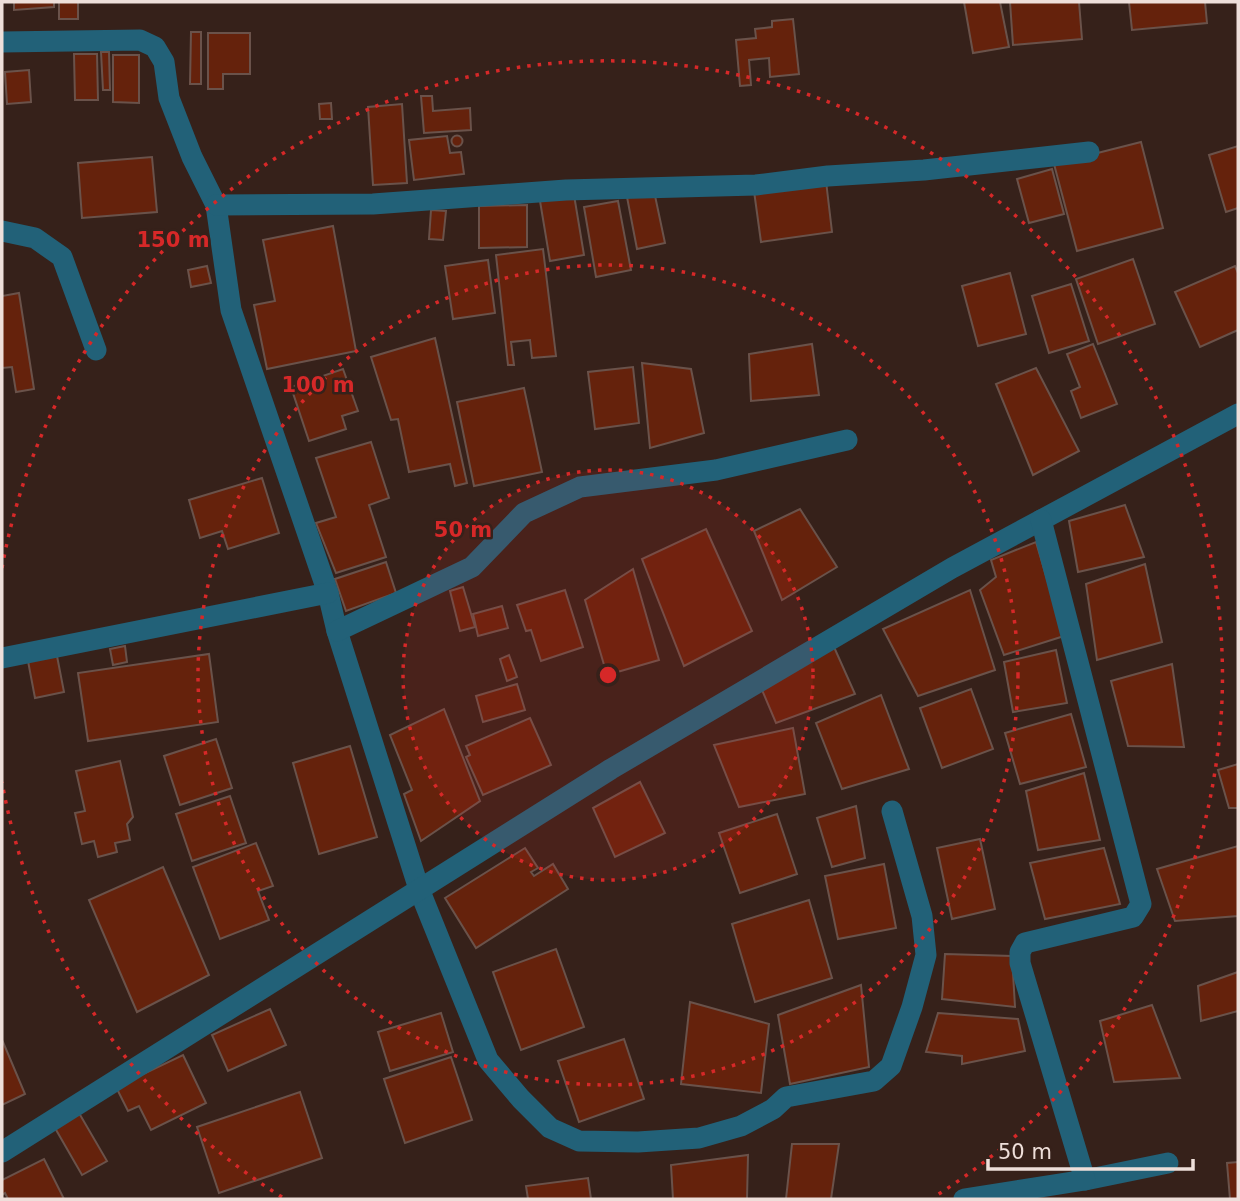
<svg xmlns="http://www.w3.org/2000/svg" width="1240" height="1201" viewBox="0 0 1240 1201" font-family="'DejaVu Sans',sans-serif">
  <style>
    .building { fill: #65220c; stroke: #6a524a; stroke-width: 2 }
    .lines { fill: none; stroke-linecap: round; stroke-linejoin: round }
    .minor { stroke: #226178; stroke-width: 21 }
    .ring { fill: none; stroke: #d62828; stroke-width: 3.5; stroke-dasharray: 3.5 7 }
    .centre { fill: #d62828; stroke: #36211a; stroke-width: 3.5 }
    .ring-label { font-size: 21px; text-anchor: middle; font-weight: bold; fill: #d62828; stroke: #36211a; stroke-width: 5; stroke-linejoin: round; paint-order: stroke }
  </style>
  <rect width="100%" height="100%" fill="#36211a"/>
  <!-- building -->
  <g class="building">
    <polygon points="14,2 54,2 54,7 14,10"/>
    <rect x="59" y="2" width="19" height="17"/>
    <polygon points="964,2 1000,2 1009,47 973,53"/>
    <polygon points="1010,2 1079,2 1082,39 1013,45"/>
    <polygon points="1129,2 1205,2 1207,23 1132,30"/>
    <polygon points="793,19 799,74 770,77 769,58 749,60 751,85 740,86 736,40 756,38 755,29 772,27 772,21"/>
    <polygon points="191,32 201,32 201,84 190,84"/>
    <polygon points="208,33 250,33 250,74 223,74 223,89 208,89"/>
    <polygon points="101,52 109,52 110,90 103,90"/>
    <polygon points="74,54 97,54 98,100 75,100"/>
    <polygon points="113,55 139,55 139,103 113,102"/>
    <polygon points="29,70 31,102 7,104 5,72"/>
    <polygon points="421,96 432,96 433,111 470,108 471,130 424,133"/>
    <polygon points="331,103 332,119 320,119 319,104"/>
    <polygon points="402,104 407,183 373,185 368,107"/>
    <circle cx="457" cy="141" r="5.5"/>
    <polygon points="447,136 450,153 461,152 464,174 414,180 409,140"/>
    <polygon points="1141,142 1163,228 1077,251 1054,164"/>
    <polygon points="1238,146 1238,208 1226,212 1209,155"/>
    <polygon points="152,157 157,212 82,218 78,163"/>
    <polygon points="1052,169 1064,214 1029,223 1017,179"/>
    <polygon points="826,181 832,232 761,242 754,191"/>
    <polygon points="654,191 665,243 637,249 627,197"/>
    <polygon points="574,195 584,255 550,261 540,201"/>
    <polygon points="618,201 631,270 596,277 584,207"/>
    <polygon points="527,205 527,247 479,248 479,206"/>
    <polygon points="431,210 446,211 443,240 429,239"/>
    <polygon points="333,226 356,351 267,369 254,305 275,301 263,240"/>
    <polygon points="543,249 556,356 532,358 530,340 511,342 514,365 508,365 496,255"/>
    <polygon points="1133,259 1155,324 1098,344 1076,279"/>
    <polygon points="488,260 495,313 453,319 445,266"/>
    <polygon points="207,266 211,283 191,287 188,270"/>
    <polygon points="1235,266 1238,273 1238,330 1200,347 1175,292"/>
    <polygon points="1010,273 1026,334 978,346 962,286"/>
    <polygon points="1071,284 1089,341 1049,353 1032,296"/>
    <polygon points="19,293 34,389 16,392 12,367 2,368 2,296"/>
    <polygon points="435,338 467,483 455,486 450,464 409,472 398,419 391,420 371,357"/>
    <polygon points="812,344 819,395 751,401 749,354"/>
    <polygon points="1093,344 1117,404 1081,418 1071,391 1080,387 1067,354"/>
    <polygon points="642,363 691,369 704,433 650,448"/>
    <polygon points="633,367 639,423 595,429 588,372"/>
    <polygon points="1036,368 1079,451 1033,475 996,384"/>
    <polygon points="343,369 358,411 342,416 346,429 309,441 291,387"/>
    <polygon points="524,388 542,472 474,486 457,402"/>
    <polygon points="371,442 389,498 369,505 386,557 336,573 316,523 336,517 316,458"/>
    <polygon points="262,478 279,533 228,549 222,531 200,538 189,500"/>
    <polygon points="1125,505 1144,557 1078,572 1069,521"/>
    <polygon points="800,509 837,567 782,600 754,531"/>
    <polygon points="706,529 752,631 684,666 642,559"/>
    <polygon points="1036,542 1064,636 1004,655 980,590 996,577 991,560"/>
    <polygon points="386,562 396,593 346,611 335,579"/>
    <polygon points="1145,564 1162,642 1097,660 1086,584"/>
    <polygon points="633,569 659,660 607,675 585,600"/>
    <polygon points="463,587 475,627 460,631 450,591"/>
    <polygon points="565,590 583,647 541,661 531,630 526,631 517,605"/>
    <polygon points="970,590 995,670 918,696 883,629"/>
    <polygon points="502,606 508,628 478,636 473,614"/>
    <polygon points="125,646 127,662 113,665 110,649"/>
    <polygon points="834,647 855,694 776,723 762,690"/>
    <polygon points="1056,650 1067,703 1013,712 1004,662"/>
    <polygon points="209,654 218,722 88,741 78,673"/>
    <polygon points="509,655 517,677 507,681 500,659"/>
    <polygon points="57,656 64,692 35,698 28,661"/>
    <polygon points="1172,664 1184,747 1128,746 1111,681"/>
    <polygon points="517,684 525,710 483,722 476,696"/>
    <polygon points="971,689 993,749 942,768 920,708"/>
    <polygon points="881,695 909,769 842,789 816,723"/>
    <polygon points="444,709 480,801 421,841 404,794 412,790 390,735"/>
    <polygon points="1071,714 1086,767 1020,784 1005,733"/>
    <polygon points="530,718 551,765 483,795 466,757 470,755 466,746"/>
    <polygon points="793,728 805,794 739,807 714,745"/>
    <polygon points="216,739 232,788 180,805 164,756"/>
    <polygon points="350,746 377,837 319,854 293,763"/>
    <polygon points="120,761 133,817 127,824 130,840 115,843 117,852 98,857 94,841 82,844 75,813 85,811 76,771"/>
    <polygon points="1238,764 1238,808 1229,808 1218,770"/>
    <polygon points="1084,773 1100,840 1038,850 1026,791"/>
    <polygon points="640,782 665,833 615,857 593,808"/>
    <polygon points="230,796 246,843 192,861 176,814"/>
    <polygon points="856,806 865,858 832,867 817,818"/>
    <polygon points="777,814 797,874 740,893 719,833"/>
    <polygon points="980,839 995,909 952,919 937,848"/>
    <polygon points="256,843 273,886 258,891 269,920 220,939 193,867"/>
    <polygon points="1238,846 1238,916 1175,921 1157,869"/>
    <polygon points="525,848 538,868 531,872 534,876 553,864 568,889 476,948 445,898"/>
    <polygon points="1104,848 1120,904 1045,919 1030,863"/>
    <polygon points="884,864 896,928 838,939 825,876"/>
    <polygon points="163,867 209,975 137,1012 89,900"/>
    <polygon points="809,900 832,978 755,1002 732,924"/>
    <polygon points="556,949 584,1027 521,1050 493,972"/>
    <polygon points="945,954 1012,956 1015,1007 942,999"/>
    <polygon points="1238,972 1238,1011 1201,1021 1198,986"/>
    <polygon points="861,985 869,1067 790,1084 778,1015"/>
    <polygon points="690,1002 769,1024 761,1093 681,1084"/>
    <polygon points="1152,1005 1180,1078 1114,1082 1100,1021"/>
    <polygon points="270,1009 286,1045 228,1071 212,1035"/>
    <polygon points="441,1013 453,1052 390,1071 378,1032"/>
    <polygon points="938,1013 1018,1019 1025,1051 962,1064 962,1056 926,1052"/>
    <polygon points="624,1039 644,1099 579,1122 558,1061"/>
    <polygon points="3,1042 25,1094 2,1105 2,1043"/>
    <polygon points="183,1055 206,1103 151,1130 139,1106 128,1111 116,1087"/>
    <polygon points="451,1057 472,1120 405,1143 384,1079"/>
    <polygon points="300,1092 322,1158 219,1193 197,1127"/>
    <polygon points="79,1113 107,1161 82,1175 55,1128"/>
    <polygon points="792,1144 839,1144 831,1199 786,1199"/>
    <polygon points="748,1155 747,1199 673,1199 671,1165"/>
    <polygon points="44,1159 64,1199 8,1199 5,1193 2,1195 2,1180"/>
    <polygon points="1238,1162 1238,1199 1230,1199 1227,1163"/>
    <polygon points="588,1178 591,1199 528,1199 526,1186"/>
  </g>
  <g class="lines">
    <!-- minor -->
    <g class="minor">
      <polyline points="2,42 140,40 155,47 164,62 169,98 192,157 216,205 231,310 328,593 337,631 419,889 488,1060 521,1099 550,1128 579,1141 638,1142 699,1138 741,1126 773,1109 786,1097 874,1081 891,1066 912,1007 926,955 922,916 892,811"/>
      <polyline points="216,205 373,204 566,190 756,185 828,176 924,170 1089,152"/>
      <polyline points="2,231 35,238 62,257 96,350"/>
      <polyline points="337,631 472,567 524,513 580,487 716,470 847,440"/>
      <polyline points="2,658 328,593"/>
      <polyline points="2,1152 611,769 952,568 1238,414"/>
      <polyline points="1085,1180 1168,1163"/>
      <polyline points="964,1199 1085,1180 1020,963 1020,952 1025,943 1133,917 1141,904 1041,520"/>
    </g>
  </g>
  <!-- distance rings -->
  <circle cx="608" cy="675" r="205" fill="#d62828" fill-opacity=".12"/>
  <g class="ring">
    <circle cx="608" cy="675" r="205"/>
    <circle cx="608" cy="675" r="410"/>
    <path d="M282 1197A615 615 0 0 1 2 782M2 568A615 615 0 1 1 934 1197"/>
  </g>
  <circle cx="608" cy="675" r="10" class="centre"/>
  <g class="ring-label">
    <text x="173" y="247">150 m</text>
    <text x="318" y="392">100 m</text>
    <text x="463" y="537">50 m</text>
  </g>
  <!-- border -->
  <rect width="1240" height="1201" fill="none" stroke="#eedfda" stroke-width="7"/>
  <!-- scale -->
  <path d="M988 1159v10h205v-10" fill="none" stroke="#eedfda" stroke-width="3.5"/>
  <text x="998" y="1159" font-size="21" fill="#eedfda" stroke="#36211a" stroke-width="5" paint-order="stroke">50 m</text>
</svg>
